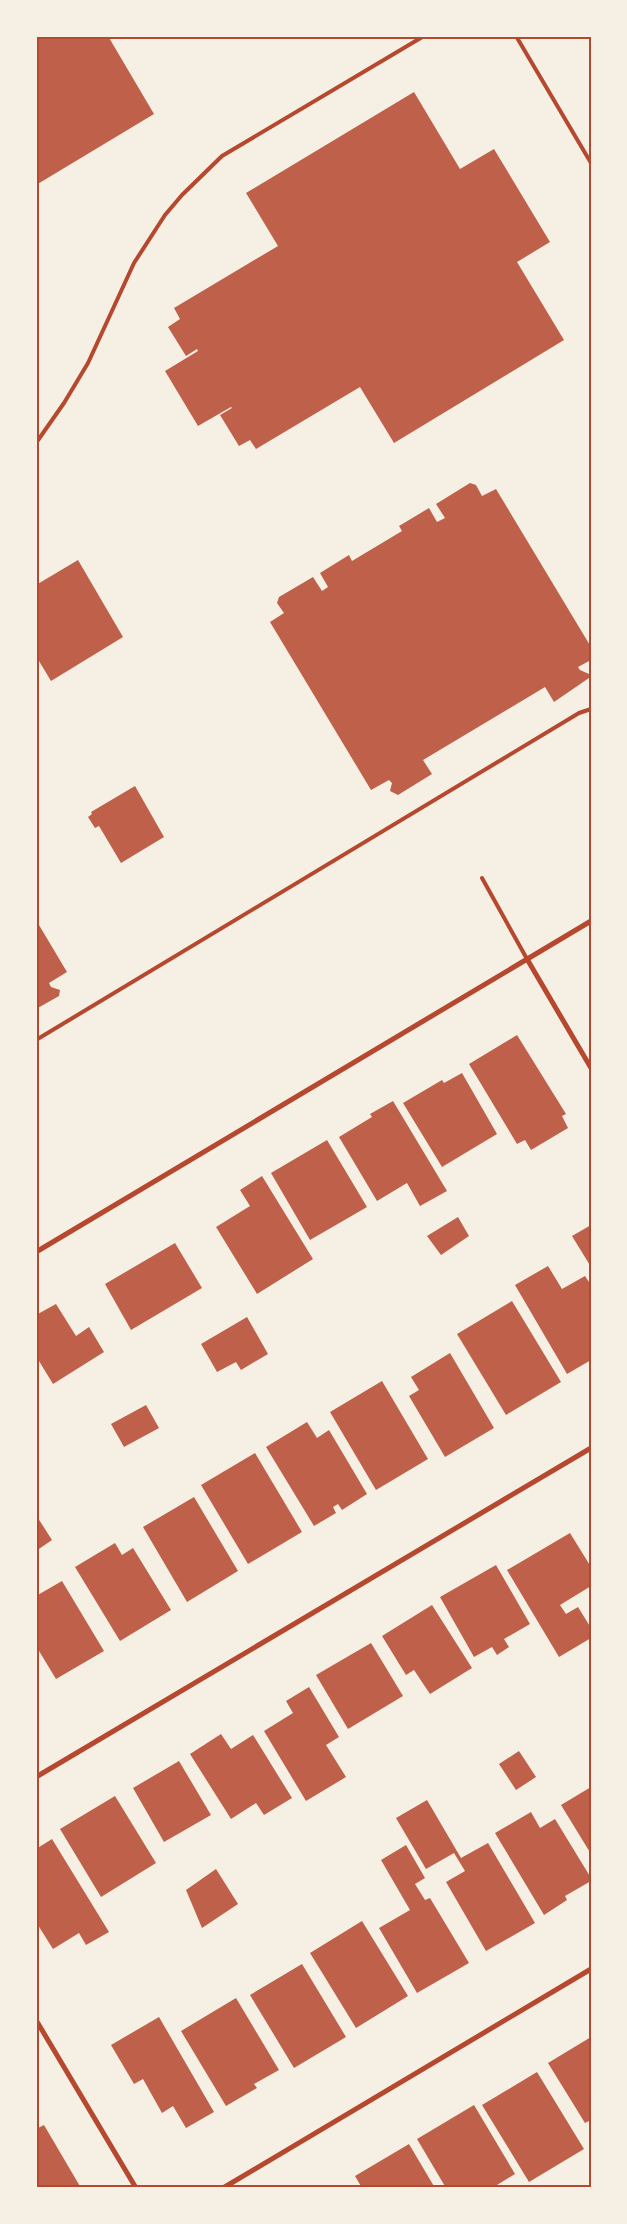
<svg xmlns="http://www.w3.org/2000/svg" width="627" height="2224" viewBox="0 0 627 2224" font-family="Signika,sans-serif">
  <style>
    .building { fill: #bf614a }
    .lines { fill: none; stroke-linecap: round; stroke-linejoin: round }
    .service { stroke: #b5482f; stroke-width: 4 }
    .minor { stroke: #b5482f; stroke-width: 5 }
    .neatline { fill: none; stroke: #b5482f; stroke-width: 2 }
  </style>
  <rect width="100%" height="100%" fill="#f6efe4"/>
  <!-- building -->
  <g class="building">
    <polygon points="36,36 108,36 154,114 36,185"/>
    <polygon points="414,92 460,169 494,149 550,242 517,262 564,340 394,443 360,387 256,449 250,440 239,446 220,415 232,408 231,407 198,426 165,371 198,351 197,349 186,356 168,327 180,319 174,308 278,246 246,193"/>
    <polygon points="470,483 476,485 482,496 496,489 591,647 591,660 578,667 580,670 589,674 589,678 554,702 545,687 423,760 432,774 398,795 390,791 392,783 389,780 371,790 270,622 284,613 277,603 279,597 313,577 322,591 328,587 320,573 349,555 352,561 402,531 399,526 429,508 437,522 445,518 436,504"/>
    <polygon points="78,560 123,637 51,681 36,656 36,585"/>
    <polygon points="135,786 164,837 121,863 99,826 95,828 88,817 92,814 91,812"/>
    <polygon points="36,920 67,972 49,983 51,987 60,990 59,996 36,1009"/>
    <polygon points="517,1035 566,1114 562,1116 568,1128 531,1150 525,1140 517,1144 469,1064"/>
    <polygon points="462,1073 497,1134 442,1167 403,1103 442,1080 444,1083"/>
    <polygon points="393,1101 447,1191 420,1206 407,1183 377,1201 339,1137 372,1117 370,1114"/>
    <polygon points="327,1140 367,1207 310,1240 271,1173"/>
    <polygon points="262,1176 313,1259 257,1294 216,1227 250,1206 240,1190"/>
    <polygon points="458,1217 469,1236 441,1255 427,1236"/>
    <polygon points="591,1225 591,1267 572,1236"/>
    <polygon points="175,1243 202,1288 131,1330 105,1284"/>
    <polygon points="548,1266 562,1289 585,1276 591,1285 591,1360 567,1374 515,1285"/>
    <polygon points="512,1301 561,1382 506,1415 457,1334"/>
    <polygon points="56,1304 76,1336 89,1327 104,1352 53,1384 36,1356 36,1315"/>
    <polygon points="247,1317 268,1354 241,1370 236,1362 217,1372 201,1344"/>
    <polygon points="450,1353 494,1428 445,1457 409,1396 419,1390 411,1377"/>
    <polygon points="382,1381 428,1459 376,1490 330,1412"/>
    <polygon points="146,1405 159,1428 124,1447 111,1424"/>
    <polygon points="307,1422 317,1438 329,1430 367,1494 342,1510 338,1504 333,1507 336,1513 314,1526 266,1447"/>
    <polygon points="255,1453 302,1532 248,1564 201,1485"/>
    <polygon points="194,1497 238,1571 187,1602 143,1527"/>
    <polygon points="36,1515 52,1540 36,1551"/>
    <polygon points="570,1533 591,1567 591,1586 560,1605 566,1614 578,1607 591,1628 591,1638 559,1657 507,1570"/>
    <polygon points="115,1543 122,1555 133,1548 171,1610 120,1641 75,1567"/>
    <polygon points="496,1565 530,1624 504,1639 509,1647 497,1655 492,1647 474,1657 440,1597"/>
    <polygon points="62,1581 104,1651 56,1679 36,1646 36,1596"/>
    <polygon points="432,1605 472,1668 430,1694 414,1670 406,1675 382,1636"/>
    <polygon points="371,1643 403,1696 348,1729 316,1675"/>
    <polygon points="309,1687 339,1737 326,1745 346,1777 306,1801 264,1731 293,1713 286,1701"/>
    <polygon points="221,1734 231,1749 253,1735 292,1798 264,1815 256,1803 231,1819 190,1754"/>
    <polygon points="519,1751 536,1777 516,1790 499,1764"/>
    <polygon points="179,1761 211,1815 164,1842 133,1788"/>
    <polygon points="591,1787 591,1854 561,1805"/>
    <polygon points="115,1796 156,1863 101,1897 60,1829"/>
    <polygon points="427,1800 461,1858 488,1843 535,1923 486,1951 446,1882 465,1871 454,1853 426,1869 396,1818"/>
    <polygon points="531,1812 540,1828 555,1819 591,1878 591,1881 565,1896 567,1900 544,1915 495,1833"/>
    <polygon points="52,1839 109,1932 86,1945 79,1933 53,1949 36,1922 36,1849"/>
    <polygon points="406,1845 425,1878 415,1884 425,1900 430,1898 469,1963 417,1993 379,1928 410,1910 381,1860"/>
    <polygon points="216,1869 238,1904 202,1928 186,1890"/>
    <polygon points="362,1921 408,1996 356,2028 310,1953"/>
    <polygon points="302,1964 346,2037 294,2068 250,1995"/>
    <polygon points="236,1998 279,2070 254,2084 257,2088 226,2106 181,2031"/>
    <polygon points="159,2017 214,2112 186,2128 173,2106 162,2113 143,2079 134,2084 111,2045"/>
    <polygon points="591,2037 591,2120 585,2123 548,2063"/>
    <polygon points="537,2072 584,2149 529,2182 482,2105"/>
    <polygon points="474,2105 515,2174 492,2188 446,2188 417,2139"/>
    <polygon points="44,2125 81,2188 36,2188 36,2129"/>
    <polygon points="409,2144 435,2188 362,2188 355,2176"/>
  </g>
  <g class="lines">
    <!-- service -->
    <g class="service">
      <polyline points="516,36 591,163"/>
      <polyline points="36,443 64,403 88,363 134,263 165,215 182,195 222,156 424,36"/>
      <polyline points="482,878 527,959"/>
      <polyline points="36,1040 579,713 591,709"/>
    </g>
    <!-- minor -->
    <g class="minor">
      <polyline points="527,959 591,1068"/>
      <polyline points="36,1252 591,921"/>
      <polyline points="36,1777 591,1448"/>
      <polyline points="36,2020 136,2188"/>
      <polyline points="223,2188 591,1969"/>
    </g>
  </g>
  <!-- border -->
  <rect width="627" height="2224" fill="none" stroke="#f6efe4" stroke-width="75"/>
  <rect x="38" y="38" width="552" height="2148" class="neatline"/>
</svg>
